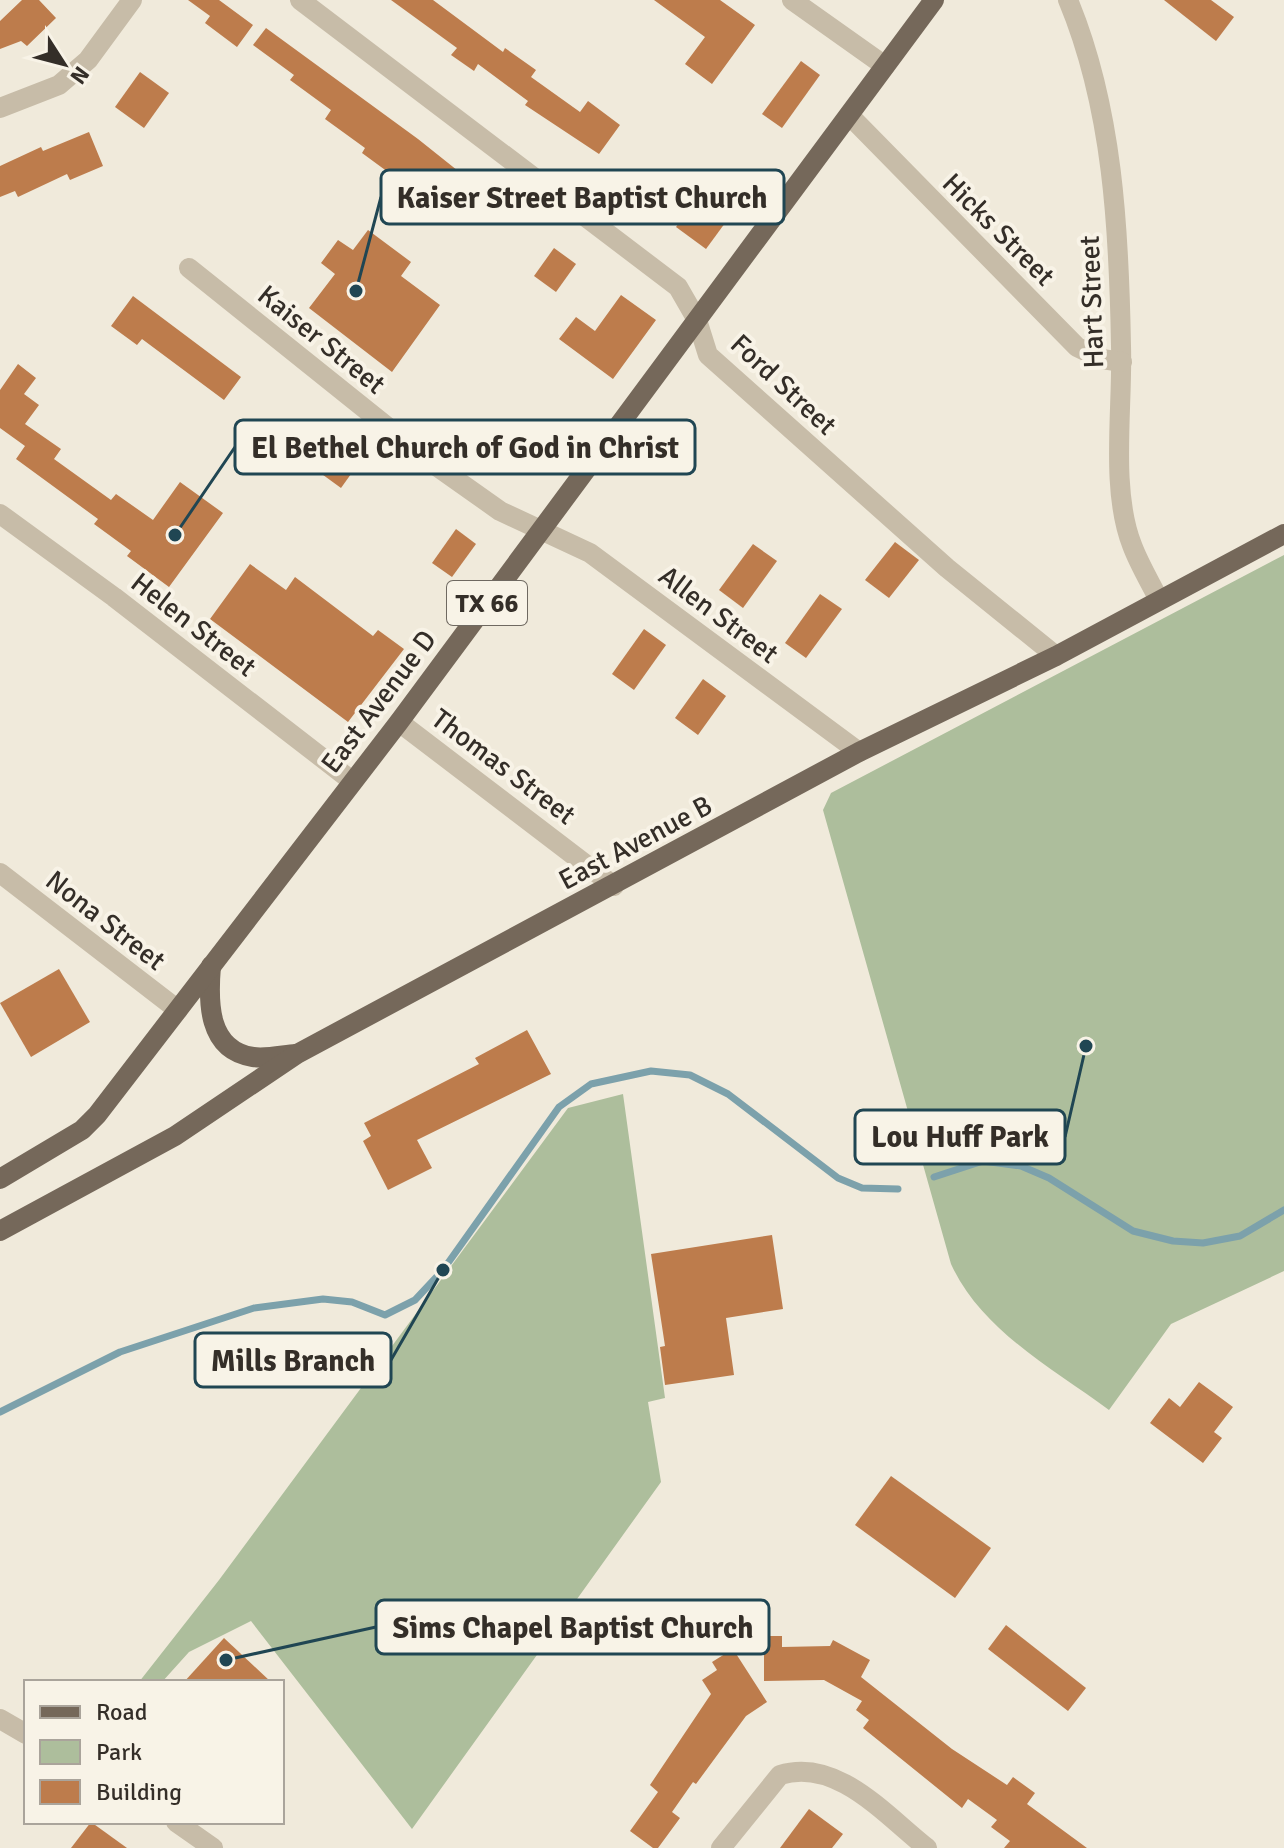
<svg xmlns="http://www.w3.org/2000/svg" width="1284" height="1848" viewBox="0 0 1284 1848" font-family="Signika,sans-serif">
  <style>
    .green { fill: #adbe9c }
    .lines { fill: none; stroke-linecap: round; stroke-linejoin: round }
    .stream { stroke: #7ca1ab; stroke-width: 7 }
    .building { fill: #bd7c4c }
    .minor { stroke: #c7bca8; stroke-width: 20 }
    .primary { stroke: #75685a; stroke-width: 20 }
    .labels { text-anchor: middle; stroke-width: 8; stroke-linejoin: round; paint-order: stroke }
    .shield { fill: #f8f3e7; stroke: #6f6961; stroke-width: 2 }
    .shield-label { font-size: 26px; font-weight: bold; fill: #342e28 }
    .street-label { font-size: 28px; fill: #342e28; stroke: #f8f3e7 }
    .leader { fill: none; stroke: #204653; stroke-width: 3 }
    .callout-dot { fill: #204653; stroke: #f8f3e7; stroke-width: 3 }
    .callout { fill: #f8f3e7; stroke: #204653; stroke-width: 3 }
    .callout-label { font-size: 30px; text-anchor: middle; font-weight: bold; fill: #342e28 }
  </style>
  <rect width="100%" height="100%" fill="#f0eadb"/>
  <!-- green -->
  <g class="green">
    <path d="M1284 555V1271L1171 1324 1109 1410C1052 1368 981 1330 951 1264L823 810 831 793Z"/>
    <polygon points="623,1094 665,1398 648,1402 661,1482 412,1829 251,1621 189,1652 162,1682 139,1682 219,1580 568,1108"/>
  </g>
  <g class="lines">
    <!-- stream -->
    <g class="stream">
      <polyline points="934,1177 983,1161 1021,1166 1049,1178 1133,1231 1173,1241 1203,1243 1240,1236 1284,1210"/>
      <polyline points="0,1412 120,1352 254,1308 323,1299 352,1302 385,1315 415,1300 443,1270 559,1107 591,1084 651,1071 690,1075 728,1094 838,1178 862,1188 898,1189"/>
    </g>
  </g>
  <!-- building -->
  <g class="building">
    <polygon points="22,0 39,0 56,18 27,46 21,41 0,49 0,21"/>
    <polygon points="188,0 219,0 253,25 237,47 205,23 210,16"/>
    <polygon points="391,0 433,0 503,52 505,48 536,70 531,77 580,112 588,101 620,125 599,154 525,105 528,101 478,64 474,71 451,55 457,48"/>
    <polygon points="654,0 720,0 755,25 712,84 685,64 705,37"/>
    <polygon points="1164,0 1211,0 1234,17 1216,41"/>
    <polygon points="266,28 418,139 497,202 481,223 441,193 435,200 395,171 392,175 362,153 365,148 325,119 331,110 290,80 294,75 253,45"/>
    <polygon points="801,61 820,75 782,128 762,114"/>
    <polygon points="140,72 169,93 144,128 115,107"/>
    <polygon points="89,132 103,166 70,180 67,174 18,197 15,191 0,197 0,166 41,147 43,151"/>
    <polygon points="709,182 739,204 706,249 676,227"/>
    <polygon points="368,230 411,262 401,276 440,305 392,372 309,308 335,274 321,263 338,240 353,250"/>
    <polygon points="554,248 576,264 556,292 534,276"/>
    <polygon points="621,295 656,320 613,379 559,339 576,317 595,331"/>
    <polygon points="133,296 241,377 224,400 142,339 137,345 111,326"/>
    <polygon points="18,364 36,378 24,394 39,405 25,424 61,449 54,459 111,500 116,494 153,520 180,482 223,513 169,587 127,556 131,551 94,524 98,519 16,459 25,446 0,428 0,390"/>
    <polygon points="339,445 361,460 341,488 319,472"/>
    <polygon points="456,529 476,544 452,577 432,563"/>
    <polygon points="895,542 919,560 889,598 865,580"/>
    <polygon points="753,544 777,561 743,608 719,590"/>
    <polygon points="250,564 286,590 295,577 373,636 378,630 404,649 348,722 210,619"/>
    <polygon points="820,594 842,609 806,658 785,643"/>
    <polygon points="644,629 666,645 634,690 612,674"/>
    <polygon points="703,679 726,696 698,735 675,718"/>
    <polygon points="59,969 90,1022 31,1057 0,1003"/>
    <polygon points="527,1030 551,1074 417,1140 432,1168 388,1190 363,1141 371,1136 364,1123 479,1064 475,1058"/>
    <polygon points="772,1235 783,1309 726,1318 734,1375 665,1385 660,1347 665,1346 651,1254"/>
    <polygon points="1199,1382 1233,1407 1214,1432 1222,1438 1203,1463 1150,1423 1169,1398 1180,1407"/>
    <polygon points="891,1476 991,1548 955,1598 855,1525"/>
    <polygon points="1006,1625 1086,1688 1068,1711 988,1649"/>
    <polygon points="764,1636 782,1636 782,1647 830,1646 833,1640 870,1660 861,1677 952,1749 1007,1785 1013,1777 1035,1793 1027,1804 1087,1848 1004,1848 1010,1841 991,1827 997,1820 968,1799 962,1808 863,1728 869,1720 856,1710 862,1701 824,1680 764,1681"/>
    <polygon points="224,1638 271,1682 184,1682"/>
    <polygon points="733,1649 767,1702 746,1716 696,1784 693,1782 672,1812 680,1818 658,1848 653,1848 630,1831 658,1792 650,1785 711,1694 702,1680 717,1670 712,1662"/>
    <polygon points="809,1809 843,1834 832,1848 780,1848"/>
    <polygon points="91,1822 127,1848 71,1848"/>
  </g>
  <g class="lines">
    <!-- minor -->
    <g class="minor">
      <polyline points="300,0 678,287 697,320 708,355 947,568 1056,656"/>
      <polyline points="792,0 885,66"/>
      <path d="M1068 0C1113 108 1119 230 1121 346 1123 407 1110 489 1132 545 1139 564 1150 582 1159 600"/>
      <polyline points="0,108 59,85 88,60 132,0"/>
      <polyline points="849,115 1077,347 1102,359 1122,362"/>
      <polyline points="189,268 435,465 500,511 590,553 859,752"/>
      <polyline points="0,514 114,597 352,781"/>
      <polyline points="399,722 614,886"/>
      <polyline points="0,873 178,1010"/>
      <polyline points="0,1719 26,1734"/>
      <polyline points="176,1822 213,1848"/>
      <path d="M721 1848 780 1775C837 1757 886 1816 927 1848"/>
    </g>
    <!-- primary -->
    <g class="primary">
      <path d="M211 966C208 1001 207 1050 253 1057 266 1059 283 1055 296 1054"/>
      <polyline points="0,1179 82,1130 97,1115 399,722 934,0"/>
      <polyline points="0,1231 175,1136 297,1054 859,752 1056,656 1284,534"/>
    </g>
  </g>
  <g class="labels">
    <!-- shield labels -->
    <rect class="shield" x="447" y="581" width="80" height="44" rx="6"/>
    <g class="shield-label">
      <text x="487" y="612">TX 66</text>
    </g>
    <!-- street labels -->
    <g class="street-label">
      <text transform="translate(999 229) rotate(45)" y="10">Hicks Street</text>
      <text transform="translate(1091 302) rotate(-92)" y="10">Hart Street</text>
      <text transform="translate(322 339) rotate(39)" y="10">Kaiser Street</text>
      <text transform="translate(784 384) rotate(43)" y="10">Ford Street</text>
      <text transform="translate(719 614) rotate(37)" y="10">Allen Street</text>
      <text transform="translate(194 624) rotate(38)" y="10">Helen Street</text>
      <text transform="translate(378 701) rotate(-53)" y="10">East Avenue D</text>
      <text transform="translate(504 766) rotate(37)" y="10">Thomas Street</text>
      <text transform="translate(635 842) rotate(-28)" y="10">East Avenue B</text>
      <text transform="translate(106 920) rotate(38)" y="10">Nona Street</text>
    </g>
  </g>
  <!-- callouts -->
  <path class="leader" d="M356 291L381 197M175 535L235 447M1086 1046L1065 1137M443 1270L391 1360M226 1660L376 1627"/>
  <g class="callout-dot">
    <circle cx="356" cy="291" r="8"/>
    <circle cx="175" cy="535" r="8"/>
    <circle cx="1086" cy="1046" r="8"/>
    <circle cx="443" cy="1270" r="8"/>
    <circle cx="226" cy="1660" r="8"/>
  </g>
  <g class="callout">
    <rect x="381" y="170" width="403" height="54" rx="8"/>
    <rect x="235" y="420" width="460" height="54" rx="8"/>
    <rect x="855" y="1110" width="210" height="54" rx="8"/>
    <rect x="195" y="1333" width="196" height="54" rx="8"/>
    <rect x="376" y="1600" width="393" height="54" rx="8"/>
  </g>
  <g class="callout-label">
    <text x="582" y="208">Kaiser Street Baptist Church</text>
    <text x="465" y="458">El Bethel Church of God in Christ</text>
    <text x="960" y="1147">Lou Huff Park</text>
    <text x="293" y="1371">Mills Branch</text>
    <text x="573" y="1638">Sims Chapel Baptist Church</text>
  </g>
  <!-- legend -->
  <rect x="24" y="1680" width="260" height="144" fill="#f8f3e7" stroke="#aaa49b" stroke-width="2"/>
  <rect x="40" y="1706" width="40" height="12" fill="#75685a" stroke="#aaa49b" stroke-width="2"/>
  <text x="96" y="1720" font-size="24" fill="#342e28">Road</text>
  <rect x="40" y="1740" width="40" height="24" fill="#adbe9c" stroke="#aaa49b" stroke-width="2"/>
  <text x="96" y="1760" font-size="24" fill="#342e28">Park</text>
  <rect x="40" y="1780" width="40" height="24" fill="#bd7c4c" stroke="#aaa49b" stroke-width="2"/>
  <text x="96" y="1800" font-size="24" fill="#342e28">Building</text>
  <!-- north arrow -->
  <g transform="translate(64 64) rotate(126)" stroke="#f8f3e7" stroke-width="6" paint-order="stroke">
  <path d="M0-6L14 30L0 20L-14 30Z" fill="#342e28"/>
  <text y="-12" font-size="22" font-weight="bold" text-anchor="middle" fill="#342e28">N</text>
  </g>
</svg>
